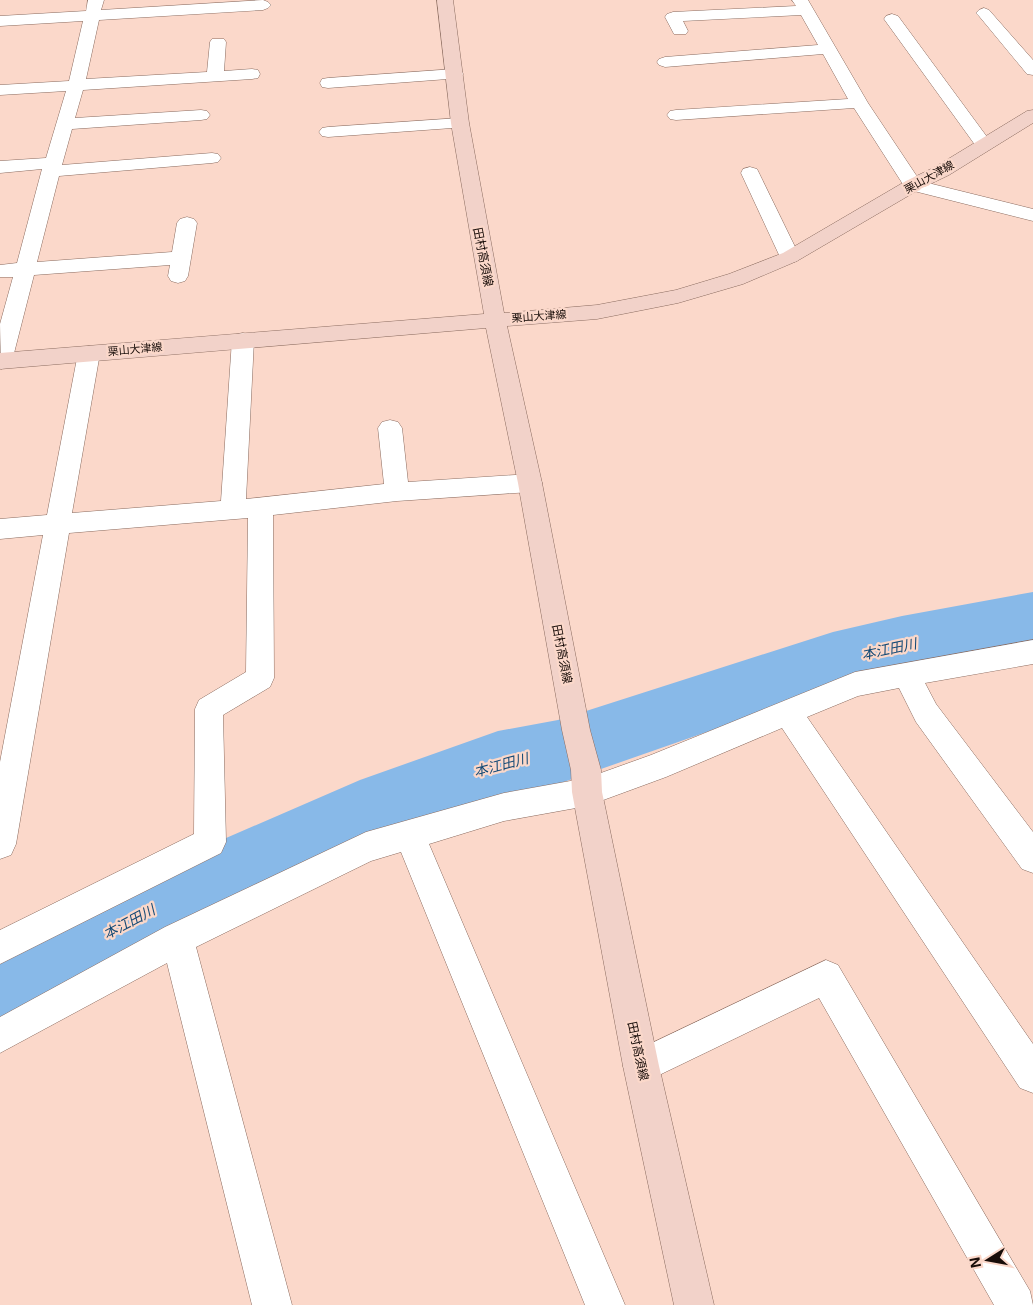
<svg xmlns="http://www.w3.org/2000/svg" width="1033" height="1305" viewBox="0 0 1033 1305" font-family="Inter,'Noto Sans JP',sans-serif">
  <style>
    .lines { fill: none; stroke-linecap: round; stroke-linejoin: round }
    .river { fill: #88b9e8; fill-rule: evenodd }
    .street-casing { stroke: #8a6b5f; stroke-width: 1 }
    .secondary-casing { stroke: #8a6b5f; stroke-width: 1 }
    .street { fill: #fff; fill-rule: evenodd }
    .secondary { fill: #f2d2c9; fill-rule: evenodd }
    .labels { text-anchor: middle; stroke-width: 4.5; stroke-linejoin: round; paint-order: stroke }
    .far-street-label { font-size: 11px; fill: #180d09; stroke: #fbd8ca }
    .street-label { font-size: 12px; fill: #180d09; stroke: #fbd8ca }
    .water-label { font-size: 14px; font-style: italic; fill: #134975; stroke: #fbd8ca }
  </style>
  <rect width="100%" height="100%" fill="#fbd8ca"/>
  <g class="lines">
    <!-- river -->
    <polygon class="river" points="1033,592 1033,646 902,672 833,688 558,784 498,795 406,830 165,942 28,1020 0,1032 0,948 111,888 360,780 498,731 558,720 833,632 902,616"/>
    <!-- street casing -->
    <g class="street-casing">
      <g id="street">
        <polygon points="88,0 104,0 101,10 263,0 268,2 271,5 268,8 263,10 99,20 86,79 207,72 210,42 212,39 224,39 226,42 224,71 252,69 258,70 260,74 258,78 252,79 83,90 75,118 201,110 207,111 210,115 207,119 201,120 72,129 62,165 212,153 218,154 221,158 218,162 212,163 59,176 37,262 172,252 177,223 180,219 187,217 194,219 197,223 188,276 185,281 178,283 171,281 168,276 170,265 34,275 12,361 9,366 1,369 0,324 13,277 0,277 0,265 17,263 42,169 0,173 0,161 46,158 66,91 0,95 0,85 69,81 83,21 0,26 0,16 86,11"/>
        <polygon points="792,0 808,0 868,103 920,181 1033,209 1033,221 906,189 854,108 676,120 670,119 667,115 670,111 676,110 848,99 823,54 665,67 659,65 657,62 659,59 665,57 818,45 801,15 683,21 688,31 686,34 674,34 665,17 667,14 673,12 796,6"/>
        <polygon points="984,8 989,10 1033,60 1033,75 1027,74 979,16 976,13 979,10"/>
        <polygon points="892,14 898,16 990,141 993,145 990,149 984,150 978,149 884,19 886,16"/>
        <polygon points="455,69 461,70 463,74 461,78 328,88 322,87 320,83 322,79 328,78"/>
        <polygon points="460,118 466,119 469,123 466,127 328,137 322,136 319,132 322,128 328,127"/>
        <polygon points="750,167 757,169 759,173 800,257 797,261 790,263 783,261 780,257 741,173 743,169"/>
        <polygon points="243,333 251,335 254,340 246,499 384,484 378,428 382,422 390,420 398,422 402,428 408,482 530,474 539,476 542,483 539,490 530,492 397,501 273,515 274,678 270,687 223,715 226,842 221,853 0,964 0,930 194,834 195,709 199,700 246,672 248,518 69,533 16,844 11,855 0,859 0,762 43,535 0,539 0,519 47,515 78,353 81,348 89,346 97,348 100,353 72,513 221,501 232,340 235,335"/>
        <polygon points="1033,640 1033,664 925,683 936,704 1033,832 1033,873 1022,869 916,722 899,688 858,696 807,717 1033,1044 1033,1093 1020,1088 782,728 666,777 587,806 504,821 429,844 625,1305 585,1305 401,852 371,861 196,947 292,1305 252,1305 167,963 0,1053 0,1017 165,927 366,832 504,793 587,778 651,755 855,672"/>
        <polygon points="826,960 838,965 1030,1291 1033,1305 994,1305 819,998 653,1078 641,1084 629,1078 623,1066 629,1054"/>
      </g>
    </g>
    <!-- secondary casing -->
    <g class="secondary-casing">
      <polygon id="secondary" points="437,0 453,0 469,123 504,313 597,305 676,290 729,274 783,253 906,181 935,167 1027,111 1033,110 1033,123 949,175 920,189 797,261 743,284 678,303 597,319 507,326 542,483 590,730 601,770 602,792 659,1066 714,1305 674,1305 623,1066 572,792 571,770 562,730 518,483 486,328 0,369 0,353 484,314 451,123"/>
    </g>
    <!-- street -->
    <use href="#street" class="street"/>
    <!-- secondary -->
    <use href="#secondary" class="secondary"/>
  </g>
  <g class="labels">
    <!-- far-street labels -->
    <g class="far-street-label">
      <text transform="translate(929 177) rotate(-29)" y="4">栗山大津線</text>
      <text transform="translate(539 316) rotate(-4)" y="4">栗山大津線</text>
      <text transform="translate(135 349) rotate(-5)" y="4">栗山大津線</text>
    </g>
    <!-- street labels -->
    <g class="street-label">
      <text transform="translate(483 257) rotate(79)" y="4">田村高須線</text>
      <text transform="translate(562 654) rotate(79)" y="4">田村高須線</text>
      <text transform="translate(638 1051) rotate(78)" y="4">田村高須線</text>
    </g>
    <!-- water labels -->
    <g class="water-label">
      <text transform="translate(889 649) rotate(-12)" y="5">本江田川</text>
      <text transform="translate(501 765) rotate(-15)" y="5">本江田川</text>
      <text transform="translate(129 922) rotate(-28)" y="5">本江田川</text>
    </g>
  </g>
  <!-- north arrow -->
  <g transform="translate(988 1260) rotate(259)" stroke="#fbd8ca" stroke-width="4" paint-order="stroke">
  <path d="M0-4L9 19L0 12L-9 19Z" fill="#180d09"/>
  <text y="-8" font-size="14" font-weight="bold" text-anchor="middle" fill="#180d09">N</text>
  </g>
</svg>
